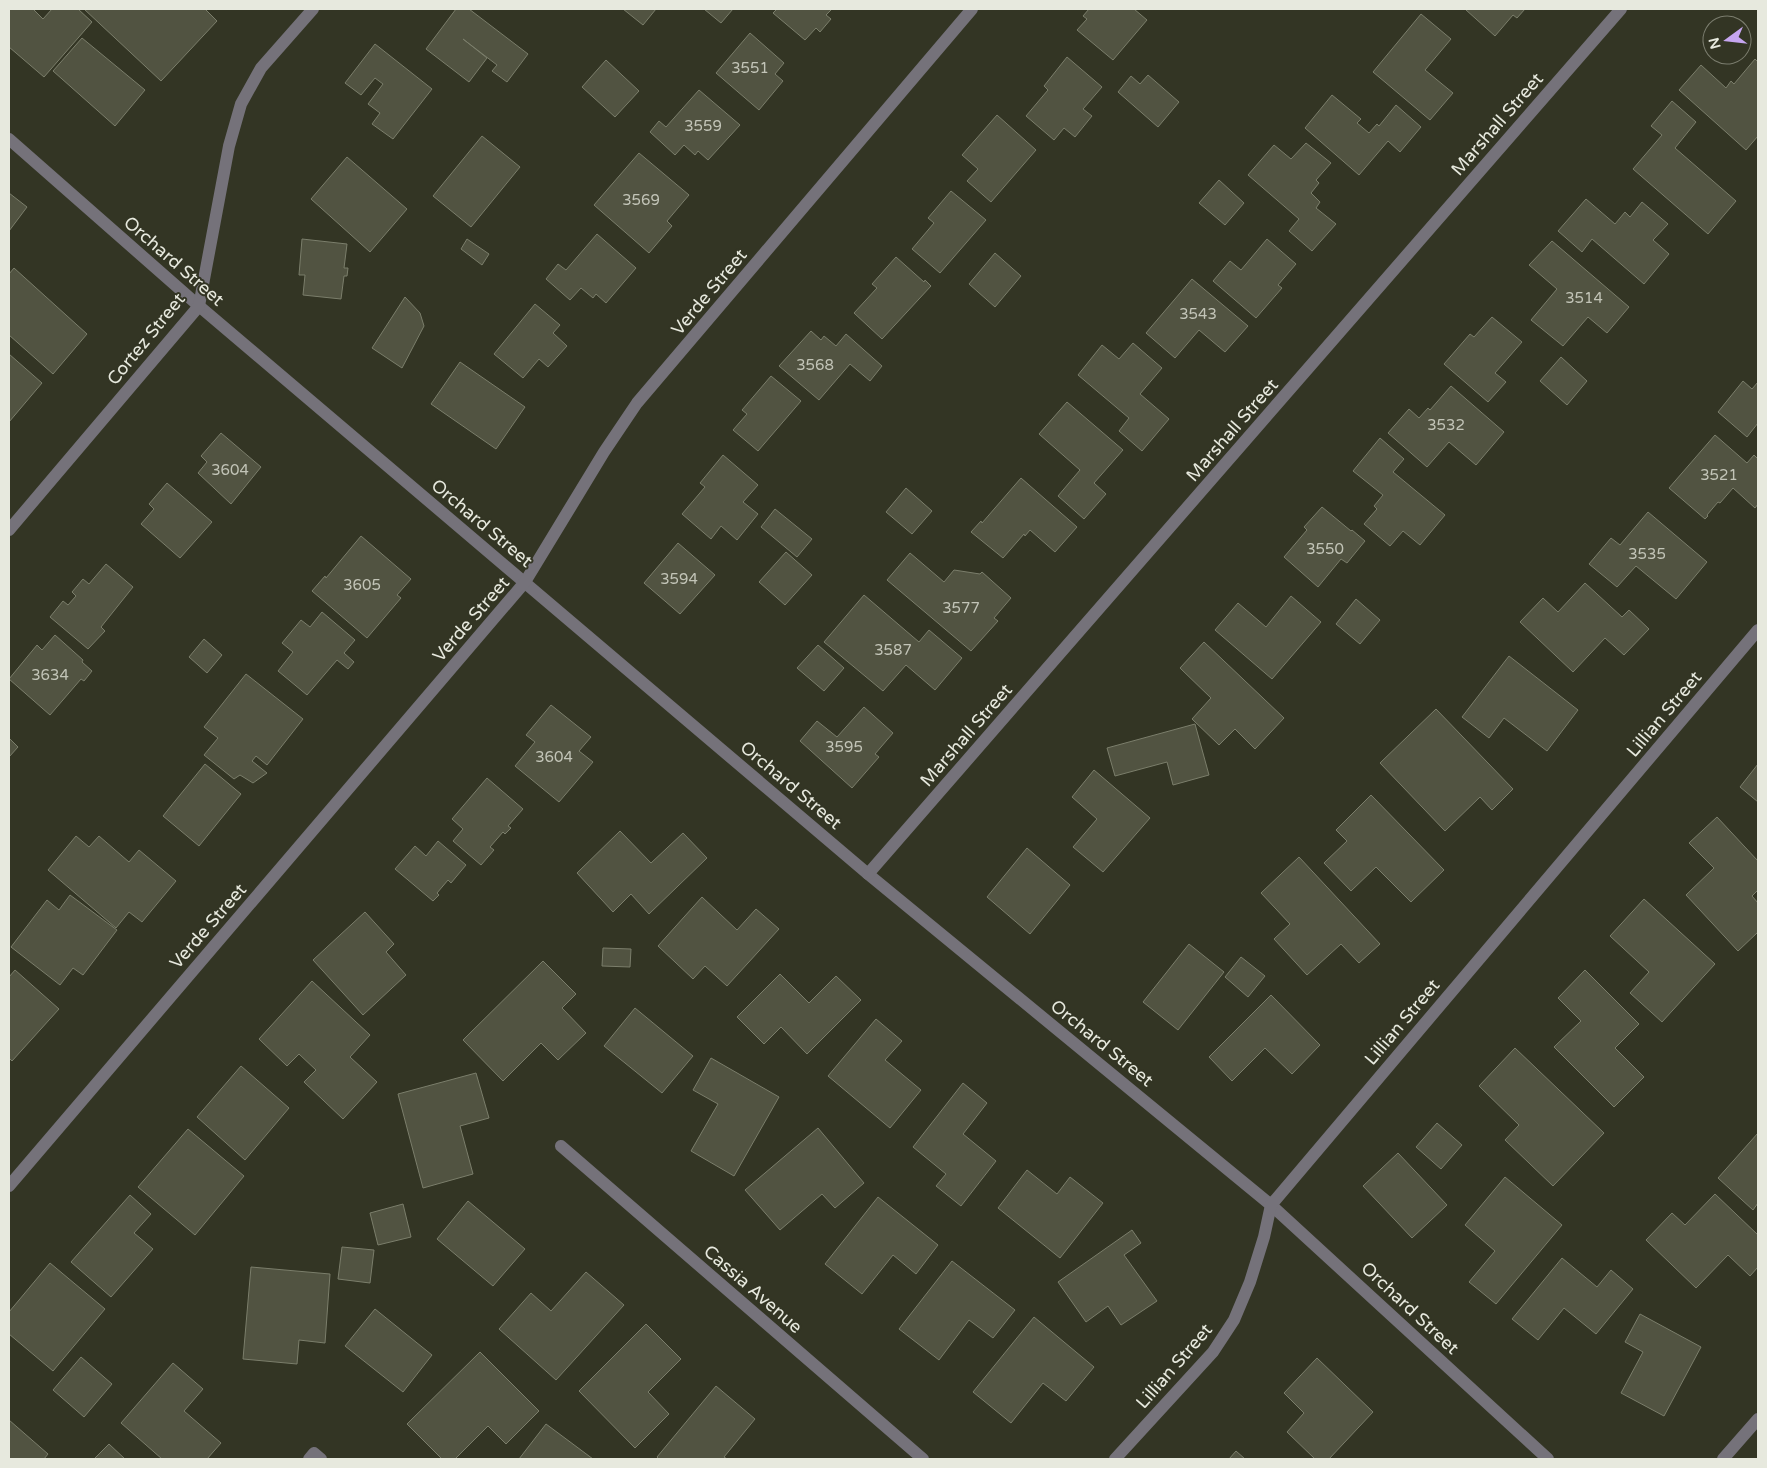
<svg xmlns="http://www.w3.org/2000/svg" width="1767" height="1468" viewBox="0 0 1767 1468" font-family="'Varela Round',sans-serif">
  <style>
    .building { fill: #515341; stroke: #7b7e6b }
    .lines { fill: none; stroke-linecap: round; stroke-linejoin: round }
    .minor { stroke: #75727a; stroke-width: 12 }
    .labels { text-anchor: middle; stroke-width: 4; stroke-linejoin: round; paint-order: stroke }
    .number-label { font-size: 15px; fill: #c2c4b7 }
    .street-label { font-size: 18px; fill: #e7e9de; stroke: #333524 }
  </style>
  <rect width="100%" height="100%" fill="#333524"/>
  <!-- building -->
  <g class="building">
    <polygon points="9,9 33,9 43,19 52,9 78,9 92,22 44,77 9,47"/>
    <polygon points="84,9 205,9 217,21 161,81"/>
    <polygon points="456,9 469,9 528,54 507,82 492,71 497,65 463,39 487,58 469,82 426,49"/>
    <polygon points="623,9 656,9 643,25"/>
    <polygon points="704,9 733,9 721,23"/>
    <polygon points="777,9 832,9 826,15 831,19 820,32 816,28 805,40 773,13"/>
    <polygon points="1089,9 1134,9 1147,20 1113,60 1077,30 1087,19 1083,16"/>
    <polygon points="1467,9 1525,9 1517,18 1513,15 1495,36 1466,10"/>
    <polygon points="1421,14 1451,39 1425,70 1453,93 1430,120 1373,72"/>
    <polygon points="750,33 784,63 775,74 783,81 759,110 716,73"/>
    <polygon points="82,38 145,90 115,126 53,71"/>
    <polygon points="375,44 432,89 393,139 372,124 380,113 368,104 383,84 375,78 361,95 345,83"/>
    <polygon points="1067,57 1102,87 1083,109 1092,116 1075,137 1064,128 1054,140 1026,116 1048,90 1044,86"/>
    <polygon points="1755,59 1758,62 1758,136 1746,150 1679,90 1701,65 1726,88 1731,81 1734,84"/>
    <polygon points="606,60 639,91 615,117 582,87"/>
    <polygon points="1148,75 1179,102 1158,127 1118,92 1131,76 1140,84"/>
    <polygon points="699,90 740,125 708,160 698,151 695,155 684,145 675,155 650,132 659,121 666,127"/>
    <polygon points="1332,95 1361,119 1357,123 1369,133 1377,124 1379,126 1396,105 1421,127 1400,152 1388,141 1359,175 1305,128"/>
    <polygon points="1672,101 1696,122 1675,148 1736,201 1708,234 1633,169 1662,135 1651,126"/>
    <polygon points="997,115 1036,150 991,202 967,181 978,169 962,155"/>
    <polygon points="482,136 520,167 471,227 433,196"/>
    <polygon points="1306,143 1331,163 1316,180 1319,183 1311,193 1320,202 1316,208 1336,224 1312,251 1289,231 1299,219 1248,175 1274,145 1291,159"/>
    <polygon points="639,153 689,195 667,221 672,226 649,253 594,205"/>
    <polygon points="347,157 407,209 370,252 311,199"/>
    <polygon points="1219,180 1244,203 1225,225 1199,203"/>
    <polygon points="951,191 986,220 940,273 912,249 934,223 928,218"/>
    <polygon points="9,193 27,207 9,231"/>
    <polygon points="1586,199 1615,224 1625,212 1630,217 1642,202 1668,224 1653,240 1669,254 1644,284 1592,239 1582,252 1558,231"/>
    <polygon points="597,234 636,268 606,303 596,294 593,298 581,288 570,300 546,279 558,264 566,270"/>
    <polygon points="302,239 347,244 344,268 348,268 347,276 344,276 341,299 303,295 305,275 299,275"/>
    <polygon points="467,239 489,254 482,265 461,249"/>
    <polygon points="1267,239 1296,264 1278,285 1282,288 1256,318 1213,281 1230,261 1241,270"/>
    <polygon points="1552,241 1629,307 1607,333 1588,317 1563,346 1531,320 1557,289 1529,265"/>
    <polygon points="995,253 1021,276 995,307 969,284"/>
    <polygon points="896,257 924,282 925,280 931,286 882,339 854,313 877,288 872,284"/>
    <polygon points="14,268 87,334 53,374 9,335 9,274"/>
    <polygon points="1192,279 1248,326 1225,352 1199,330 1175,358 1146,333"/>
    <polygon points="405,297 420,313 424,326 402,368 372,348"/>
    <polygon points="535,304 560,325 553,333 567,346 548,367 539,359 523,378 494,354"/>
    <polygon points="1492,317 1522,342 1495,373 1506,382 1488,402 1444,364 1470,334 1474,337"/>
    <polygon points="811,331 821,340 824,336 836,346 846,334 882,366 870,381 850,364 819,400 779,366"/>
    <polygon points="1133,343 1162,368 1140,394 1169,419 1142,451 1119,431 1129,418 1078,375 1102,345 1119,359"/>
    <polygon points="9,354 42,383 9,422"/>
    <polygon points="1561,357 1587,381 1567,405 1540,381"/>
    <polygon points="460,362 525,407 496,449 431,404"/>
    <polygon points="771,376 801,401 758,451 733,430 747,414 742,410"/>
    <polygon points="1743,381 1752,389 1758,382 1758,423 1747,437 1718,412"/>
    <polygon points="1451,386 1504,432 1476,465 1449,442 1427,467 1388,433 1409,409 1419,418 1428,408 1430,410"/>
    <polygon points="1067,402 1123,450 1094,483 1106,494 1084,519 1058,496 1080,470 1039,434"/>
    <polygon points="221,433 261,467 231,504 198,473 207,462 201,456"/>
    <polygon points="1715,435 1747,463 1754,455 1758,459 1758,504 1755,508 1733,488 1720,503 1718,502 1707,515 1708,516 1705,519 1669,488"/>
    <polygon points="1380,438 1404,459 1393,472 1445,515 1420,545 1403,531 1390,546 1364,524 1377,509 1374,506 1383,495 1353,471"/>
    <polygon points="723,455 758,485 743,502 758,514 737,540 721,526 711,539 682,514 705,487 700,483"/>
    <polygon points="1021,478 1077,527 1055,552 1030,530 1025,536 1024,534 1003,558 971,532 981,521 982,523"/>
    <polygon points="167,483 212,522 180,558 141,524 154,509 149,504"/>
    <polygon points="906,488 932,511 912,534 886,512"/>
    <polygon points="1322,507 1351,531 1352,530 1365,541 1347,563 1341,559 1318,587 1284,557 1307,530 1304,527"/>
    <polygon points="775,509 812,539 797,557 761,527"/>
    <polygon points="1648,512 1707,562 1676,599 1636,566 1617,587 1589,564 1611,538 1620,545"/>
    <polygon points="361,536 411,579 397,595 401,598 367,638 312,591 325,576 326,578"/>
    <polygon points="678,543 715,575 680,614 644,583"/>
    <polygon points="786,552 812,575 785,605 759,582"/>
    <polygon points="910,553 944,582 954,570 980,574 982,572 1011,598 994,618 998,621 971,651 887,580"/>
    <polygon points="106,564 133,587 101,627 105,631 88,649 50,617 63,601 68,605 76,596 72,592 83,579 89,584"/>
    <polygon points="1585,583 1622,617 1629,610 1649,629 1624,655 1605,638 1573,672 1520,622 1543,598 1558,612"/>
    <polygon points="864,595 919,642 929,630 962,658 935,690 906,665 883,691 824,642"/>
    <polygon points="1291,596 1321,622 1272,679 1215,630 1238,603 1266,627"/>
    <polygon points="1356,599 1380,620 1360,644 1336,624"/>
    <polygon points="322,612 355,640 344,653 354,662 348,669 337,660 307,695 278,671 293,652 282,643 301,620 310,627"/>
    <polygon points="55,635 83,660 82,662 92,671 84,681 81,679 50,715 9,679 37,645 42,650"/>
    <polygon points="204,639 222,655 207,673 189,657"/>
    <polygon points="1204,642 1284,718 1255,749 1235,729 1219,745 1192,719 1211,698 1180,668"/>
    <polygon points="818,645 844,668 824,691 797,668"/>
    <polygon points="1509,656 1578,710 1547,751 1504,718 1489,738 1462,717"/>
    <polygon points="246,674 303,719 267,765 256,756 252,761 267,773 253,783 240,775 234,779 204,755 218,738 204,727"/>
    <polygon points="551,705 591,737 579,751 593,762 559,802 515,766 535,742 526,735"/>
    <polygon points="864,707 893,733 875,754 879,757 852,788 800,741 817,721 837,737"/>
    <polygon points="1436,709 1513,789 1492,810 1480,797 1445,831 1380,763"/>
    <polygon points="1195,724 1209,775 1173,785 1167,762 1115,776 1107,748"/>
    <polygon points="9,738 18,747 9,757"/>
    <polygon points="205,764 241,794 199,846 163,816"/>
    <polygon points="1758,764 1758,802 1740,787"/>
    <polygon points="1094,770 1150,818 1103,872 1073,847 1097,819 1072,797"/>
    <polygon points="487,778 523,809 508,826 511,828 505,834 503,832 490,847 494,850 481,865 453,841 463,829 452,819"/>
    <polygon points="1371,795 1444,870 1411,902 1376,867 1351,891 1324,863 1347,841 1336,830"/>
    <polygon points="1717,817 1758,861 1758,890 1752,896 1758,903 1758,932 1738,951 1686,895 1714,868 1689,843"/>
    <polygon points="620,831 651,863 683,833 707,858 649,914 631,894 613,912 577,873"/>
    <polygon points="76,836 89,847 99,836 129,862 139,850 176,881 142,922 129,912 116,928 48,870"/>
    <polygon points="438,841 466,865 451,883 448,880 437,893 439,895 433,901 395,869 415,846 426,856"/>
    <polygon points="1027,848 1070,885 1030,934 987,897"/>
    <polygon points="1299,857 1380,944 1359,963 1341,944 1307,975 1274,939 1290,924 1261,893"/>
    <polygon points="70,895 117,930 83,975 73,968 60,985 11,947 47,900 59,910"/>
    <polygon points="702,897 737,930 756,909 779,929 727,986 705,966 693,979 658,946"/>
    <polygon points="1644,899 1715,964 1662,1022 1630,993 1649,972 1610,936"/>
    <polygon points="365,912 394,944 386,952 406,975 363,1015 313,960"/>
    <polygon points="1189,944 1224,972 1178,1030 1143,1002"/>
    <polygon points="603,948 631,949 630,967 602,966"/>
    <polygon points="1241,957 1265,976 1248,997 1225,977"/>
    <polygon points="543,961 576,994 562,1008 586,1033 558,1060 541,1043 503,1081 463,1040"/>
    <polygon points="15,970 59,1009 12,1061 9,1058 9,977"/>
    <polygon points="1585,970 1639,1024 1615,1048 1644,1077 1614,1107 1554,1047 1581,1021 1558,998"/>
    <polygon points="780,974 809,1003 836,976 861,1000 807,1054 781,1027 764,1044 737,1017"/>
    <polygon points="312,981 370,1035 350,1057 377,1082 343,1119 304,1082 316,1070 299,1054 287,1066 259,1039"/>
    <polygon points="1271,995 1320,1045 1292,1074 1265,1048 1232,1081 1209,1057"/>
    <polygon points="635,1008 693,1056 662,1093 604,1046"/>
    <polygon points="876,1019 902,1041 885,1060 921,1090 890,1128 828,1076"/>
    <polygon points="1515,1048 1604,1133 1553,1186 1505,1140 1519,1125 1479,1086"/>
    <polygon points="711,1058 779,1097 734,1176 691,1151 718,1104 693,1090"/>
    <polygon points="241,1066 289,1108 245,1160 197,1117"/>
    <polygon points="476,1073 489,1118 460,1126 473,1174 423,1188 398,1094"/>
    <polygon points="963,1083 987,1103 963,1134 996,1161 961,1206 936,1186 946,1174 913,1147"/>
    <polygon points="1437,1123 1462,1145 1441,1169 1416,1147"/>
    <polygon points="818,1128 864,1183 835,1208 822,1194 780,1230 745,1190"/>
    <polygon points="188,1129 244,1176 195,1235 138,1187"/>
    <polygon points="1758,1133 1758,1203 1753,1210 1718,1178"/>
    <polygon points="1398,1153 1447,1205 1412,1238 1363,1186"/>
    <polygon points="1027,1170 1057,1194 1070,1177 1103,1203 1060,1258 998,1208"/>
    <polygon points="1505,1177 1562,1225 1496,1304 1469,1282 1495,1251 1465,1225"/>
    <polygon points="1715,1194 1758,1235 1758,1267 1750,1276 1728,1255 1696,1288 1646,1240 1672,1213 1685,1225"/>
    <polygon points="130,1195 151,1214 134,1233 153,1249 111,1297 71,1262"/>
    <polygon points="878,1197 938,1245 916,1274 893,1255 862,1294 825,1264"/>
    <polygon points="468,1201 525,1249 493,1286 437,1239"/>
    <polygon points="403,1204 411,1237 378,1245 370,1213"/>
    <polygon points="1132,1230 1141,1243 1124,1255 1157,1301 1121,1325 1108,1306 1086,1322 1058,1282"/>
    <polygon points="342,1247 374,1250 370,1283 338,1279"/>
    <polygon points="1562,1258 1597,1287 1611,1270 1633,1289 1596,1334 1564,1308 1538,1340 1512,1319"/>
    <polygon points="952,1261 1015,1310 993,1338 969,1320 939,1360 899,1329"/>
    <polygon points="50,1263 105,1309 53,1371 9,1334 9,1312"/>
    <polygon points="251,1267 330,1274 325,1343 299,1340 297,1364 243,1359"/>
    <polygon points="586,1272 624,1305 556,1380 499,1329 531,1293 551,1311"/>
    <polygon points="375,1309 432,1355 403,1392 345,1346"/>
    <polygon points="1640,1314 1701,1347 1664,1416 1621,1393 1643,1352 1625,1342"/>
    <polygon points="1034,1317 1094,1367 1066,1401 1043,1383 1011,1423 973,1392"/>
    <polygon points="646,1324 681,1359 648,1392 669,1414 635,1448 579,1391"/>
    <polygon points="480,1352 539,1411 506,1444 488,1426 455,1459 442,1459 407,1424"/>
    <polygon points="81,1357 112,1384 84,1417 53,1390"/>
    <polygon points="1317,1358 1373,1412 1329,1459 1315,1459 1287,1432 1304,1413 1284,1393"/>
    <polygon points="173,1363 203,1389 184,1411 221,1443 207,1459 162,1459 121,1423"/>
    <polygon points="716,1386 755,1419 724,1457 727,1459 659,1459 657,1457"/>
    <polygon points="9,1420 48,1454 44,1459 9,1459"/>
    <polygon points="546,1424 593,1459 519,1459"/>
    <polygon points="109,1444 125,1459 94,1459"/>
    <polygon points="1236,1451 1245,1459 1229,1459"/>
  </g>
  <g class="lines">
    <!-- minor -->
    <g class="minor">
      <polyline points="9,139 199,306 868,874 1271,1205 1548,1459"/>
      <polyline points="9,530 199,306 229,146 241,104 261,68 313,9"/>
      <polyline points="868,874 1621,9"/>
      <polyline points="561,1146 923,1459"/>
      <polyline points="9,1186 525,582 604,452 637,403 972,9"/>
      <polyline points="309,1459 314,1453 321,1459"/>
      <polyline points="1115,1459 1213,1352 1234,1320 1250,1282 1264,1237 1271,1205 1758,630"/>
      <polyline points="1723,1459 1758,1419"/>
    </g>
  </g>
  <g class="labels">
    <!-- number labels -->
    <g class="number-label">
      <text x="750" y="73">3551</text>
      <text x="703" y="131">3559</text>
      <text x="641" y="205">3569</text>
      <text x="1584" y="303">3514</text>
      <text x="1198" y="319">3543</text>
      <text x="815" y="370">3568</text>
      <text x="1446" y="430">3532</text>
      <text x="230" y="475">3604</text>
      <text x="1719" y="480">3521</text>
      <text x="1325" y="554">3550</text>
      <text x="1647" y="559">3535</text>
      <text x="679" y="584">3594</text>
      <text x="362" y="590">3605</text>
      <text x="961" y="613">3577</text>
      <text x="893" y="655">3587</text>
      <text x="50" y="680">3634</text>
      <text x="844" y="752">3595</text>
      <text x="554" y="762">3604</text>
    </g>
    <!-- street labels -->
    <g class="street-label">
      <text transform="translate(1497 124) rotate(-49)" y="6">Marshall Street</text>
      <text transform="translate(174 261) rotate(41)" y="6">Orchard Street</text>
      <text transform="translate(709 292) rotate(-50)" y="6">Verde Street</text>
      <text transform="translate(146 339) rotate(-51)" y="6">Cortez Street</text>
      <text transform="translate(1232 430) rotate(-49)" y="6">Marshall Street</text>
      <text transform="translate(482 523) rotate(40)" y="6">Orchard Street</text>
      <text transform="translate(471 619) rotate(-49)" y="6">Verde Street</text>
      <text transform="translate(1664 714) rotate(-50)" y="6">Lillian Street</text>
      <text transform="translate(966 735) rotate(-49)" y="6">Marshall Street</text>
      <text transform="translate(791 785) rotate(40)" y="6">Orchard Street</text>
      <text transform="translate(208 926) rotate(-49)" y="6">Verde Street</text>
      <text transform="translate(1402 1022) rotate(-50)" y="6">Lillian Street</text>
      <text transform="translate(1102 1043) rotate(39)" y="6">Orchard Street</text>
      <text transform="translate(753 1289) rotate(41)" y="6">Cassia Avenue</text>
      <text transform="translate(1410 1308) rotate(43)" y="6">Orchard Street</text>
      <text transform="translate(1174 1366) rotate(-49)" y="6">Lillian Street</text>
    </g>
  </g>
  <!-- border -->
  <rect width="1767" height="1468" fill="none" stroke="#e7e9de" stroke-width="20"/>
  <!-- north arrow -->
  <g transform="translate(1727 40) rotate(255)"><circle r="24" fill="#333524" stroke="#7b7d6e"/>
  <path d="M0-4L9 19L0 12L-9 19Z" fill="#c6a6f0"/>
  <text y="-8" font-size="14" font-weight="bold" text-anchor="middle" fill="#e7e9de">N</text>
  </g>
</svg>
